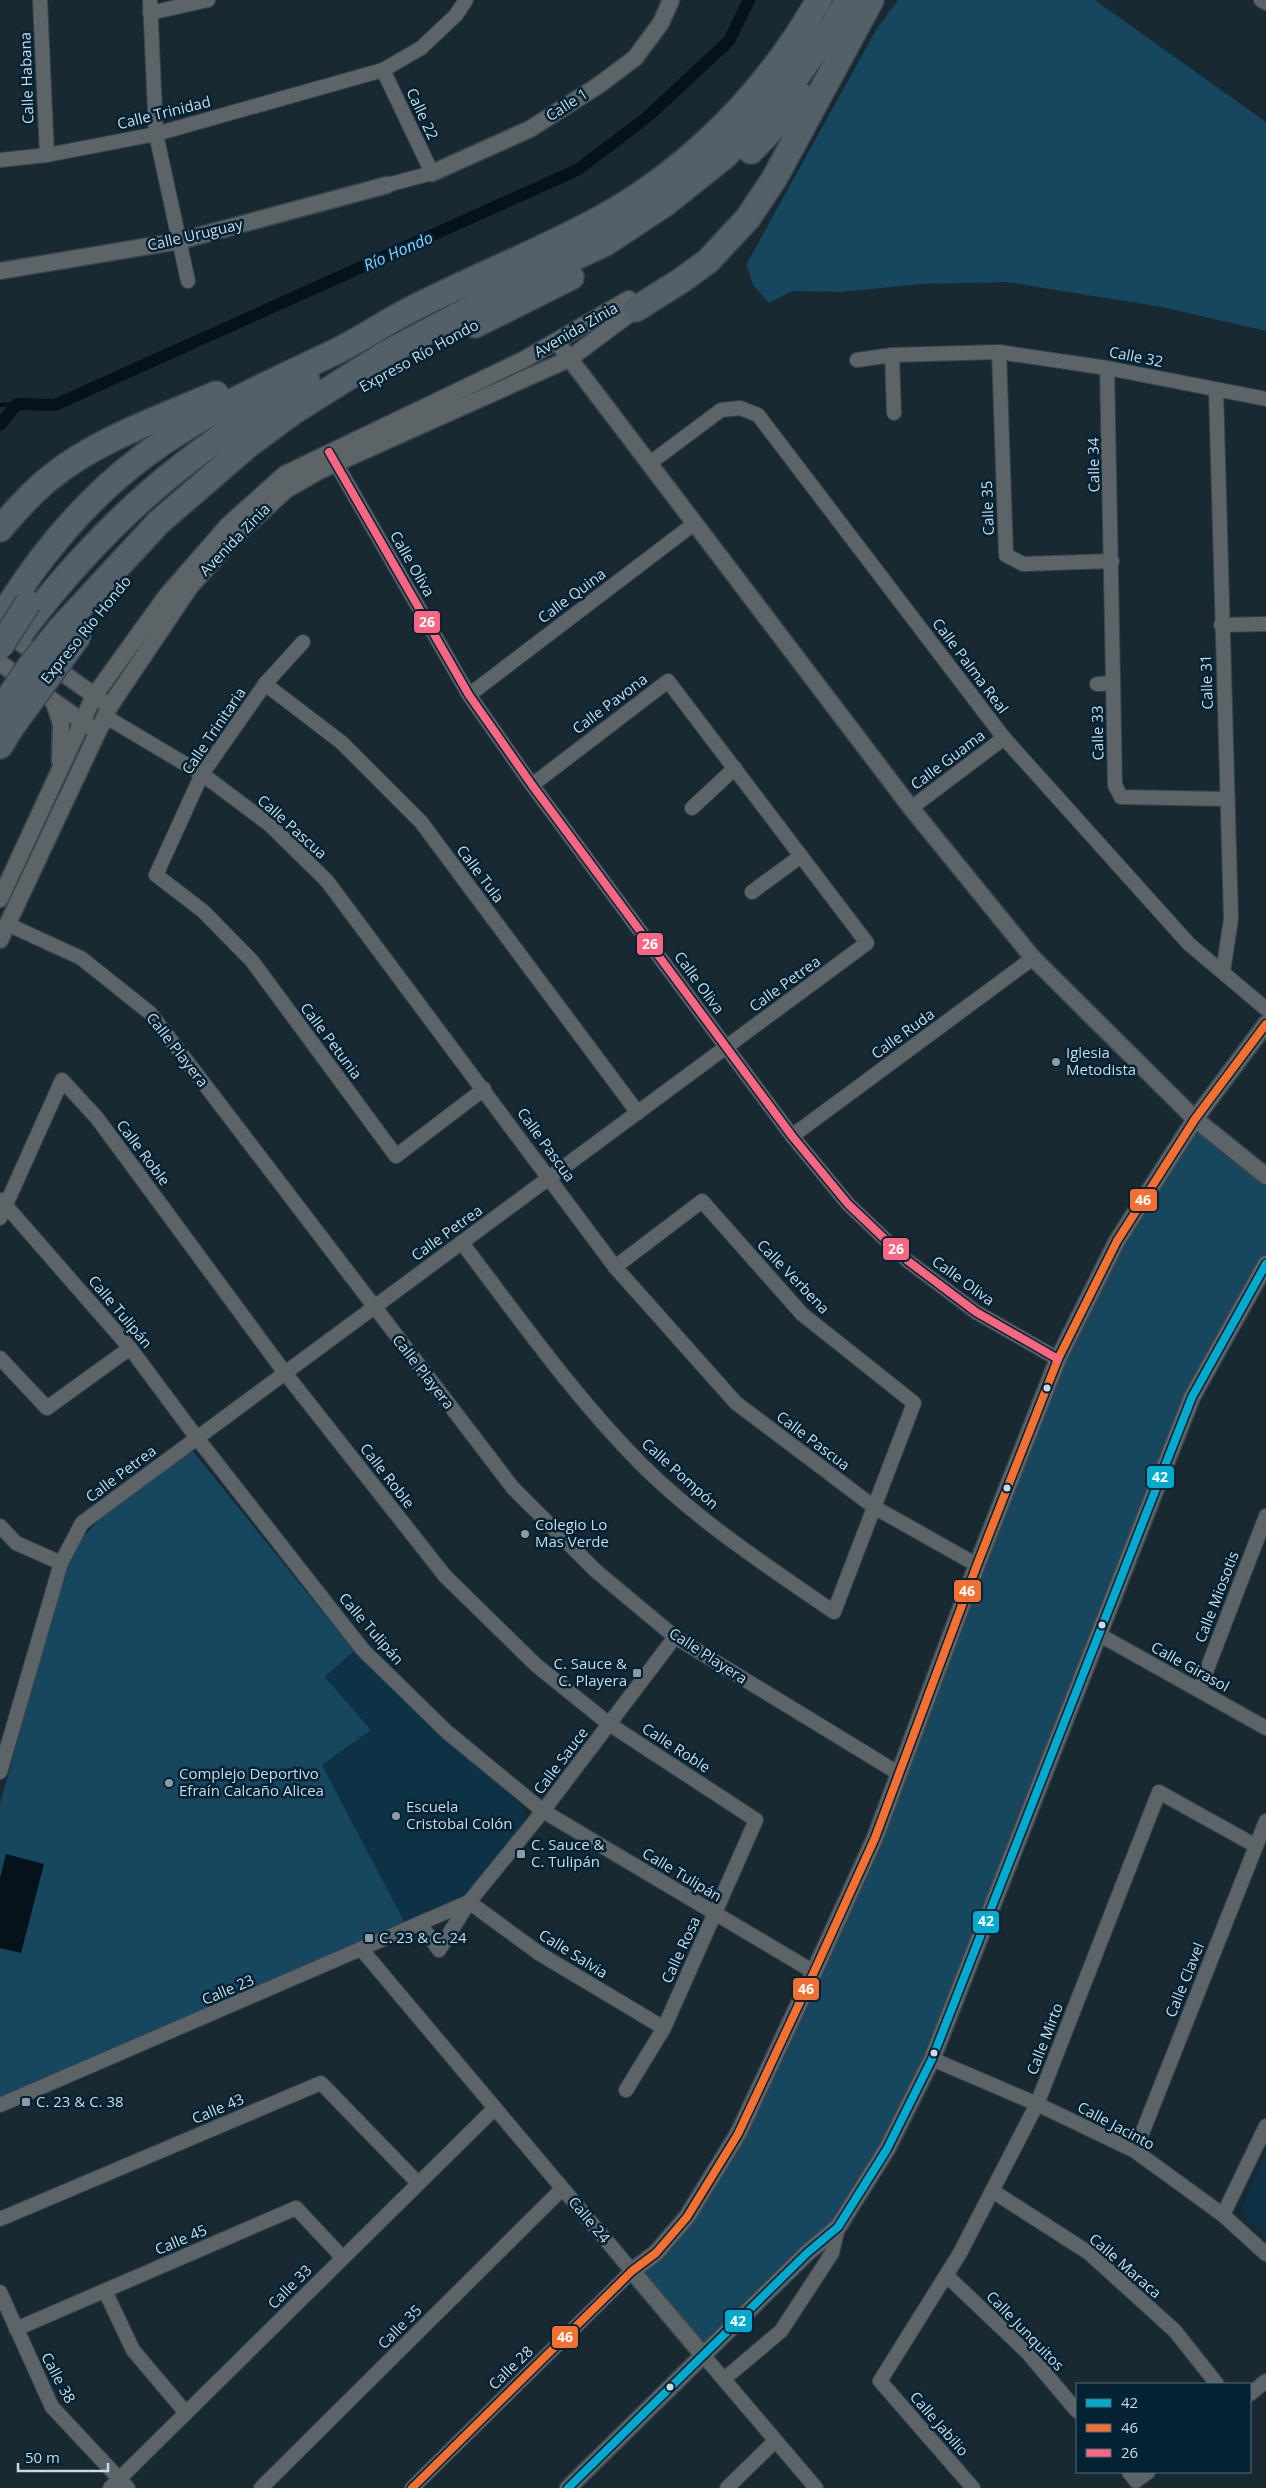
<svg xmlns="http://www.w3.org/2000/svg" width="1266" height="2488" viewBox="0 0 1266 2488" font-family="'Open Sans',sans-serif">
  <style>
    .built { fill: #0d3246 }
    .green { fill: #17465f }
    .water { fill: #06121a }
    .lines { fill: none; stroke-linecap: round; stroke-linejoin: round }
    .stream { stroke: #06121a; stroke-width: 4 }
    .canal { stroke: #06121a; stroke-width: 12 }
    .minor-casing { stroke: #37444d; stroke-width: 16 }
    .tertiary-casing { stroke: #37444d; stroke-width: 19 }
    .motorway-casing { stroke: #37444d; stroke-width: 28 }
    .minor { stroke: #5d6468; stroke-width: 14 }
    .tertiary { stroke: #5d6468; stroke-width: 16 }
    .motorway { stroke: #546068; stroke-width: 25 }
    .motorway-bridge-casing { stroke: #37444d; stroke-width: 28; stroke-linecap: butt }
    .motorway-bridge { stroke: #546068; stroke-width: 25 }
    .bus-1-casing { stroke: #032233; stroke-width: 11 }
    .bus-2-casing { stroke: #032233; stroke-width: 11 }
    .bus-3-casing { stroke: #032233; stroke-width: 11 }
    .bus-1 { stroke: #00a9ce; stroke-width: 8 }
    .bus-2 { stroke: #f46f30; stroke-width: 8 }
    .bus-3 { stroke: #fa6682; stroke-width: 8 }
    .poi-dot { fill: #8c9ca7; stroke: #032233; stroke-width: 2 }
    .bus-dot { fill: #cadae6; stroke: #032233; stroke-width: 2 }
    .labels { text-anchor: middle; stroke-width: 5; stroke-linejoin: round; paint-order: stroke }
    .street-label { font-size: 15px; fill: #cadae6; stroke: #032233 }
    .poi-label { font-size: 15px; fill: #cadae6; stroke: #032233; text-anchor: start }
    .water-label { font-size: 16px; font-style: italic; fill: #8cd0fc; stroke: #032233 }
    .line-badge { stroke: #032233; stroke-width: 2 }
    .badge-label { font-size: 14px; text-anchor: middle; font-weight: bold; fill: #fff }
  </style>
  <rect width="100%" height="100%" fill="#182932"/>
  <!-- built -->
  <g class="built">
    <polygon points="354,1651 523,1807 527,1820 465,1897 406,1925 322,1765 371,1730 325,1677"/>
    <polygon points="1266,2154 1266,2236 1245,2216 1241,2209"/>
  </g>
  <!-- green -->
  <g class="green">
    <polygon points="898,0 1095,0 1266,122 1266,331 1162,307 1007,282 922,284 840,292 792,291 769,303 754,286 746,265 876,30"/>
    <polygon points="1195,1119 1266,1177 1266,1264 1192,1397 932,2059 838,2227 703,2355 632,2271 687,2217 814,1972 1058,1359"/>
    <polygon points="192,1450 354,1651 325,1677 371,1730 322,1765 406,1925 0,2101 0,1804 63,1577 80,1540 104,1515"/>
  </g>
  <!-- water -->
  <polygon class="water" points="6,1854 44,1864 21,1953 0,1948 0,1878"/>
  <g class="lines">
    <!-- stream -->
    <polyline class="stream" points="0,405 17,404"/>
    <!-- canal -->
    <polyline class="canal" points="0,425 17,404 55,405 577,170 646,118 729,41 749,0"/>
    <!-- minor casing -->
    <g class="minor-casing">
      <g id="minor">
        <polyline points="40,0 47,155"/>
        <polyline points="150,0 156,134 188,281"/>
        <polyline points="1261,0 1266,3"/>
        <polyline points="150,13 208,0"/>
        <polyline points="383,70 432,173 387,185"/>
        <polyline points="0,160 47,155 156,134 383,70 421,48 456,15 466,0"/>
        <polyline points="999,352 1006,555 1023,564 1112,561"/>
        <polyline points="892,355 894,413"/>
        <polyline points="857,360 892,355 999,352 1107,368 1266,399"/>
        <polyline points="1107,368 1115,785 1121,797 1227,799"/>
        <polyline points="1216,390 1231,919 1223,972"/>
        <polyline points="331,455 469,695 532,785 792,1136 848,1204 908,1261 976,1312 1058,1359"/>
        <polyline points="650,463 721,410 740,408 758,415 1004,738 1189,944 1266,1009"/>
        <polyline points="1221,625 1266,624"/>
        <polyline points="303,642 265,684 202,774 156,875 203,911 252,961 396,1156 484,1089"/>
        <polyline points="265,684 341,742 421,822 638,1113"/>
        <polyline points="1097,684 1113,683"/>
        <polyline points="469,695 695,523"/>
        <polyline points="113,721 202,774 270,825 327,881 615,1267 736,1403 874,1507 977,1565"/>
        <polyline points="692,808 735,768"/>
        <polyline points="911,808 1004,738"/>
        <polyline points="752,892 801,856"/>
        <polyline points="7,924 81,958 150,1013 513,1488 596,1571 675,1637 898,1773"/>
        <polyline points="792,1136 1033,958"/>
        <polyline points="1,1200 130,1348 197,1438 363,1650 447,1732 543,1811 814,1972"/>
        <polyline points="0,1218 62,1080 97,1118 285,1373 445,1576 536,1665 609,1724 756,1820 664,2028 626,2090"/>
        <path d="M462 1243C519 1318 573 1395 640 1463 698 1521 767 1566 834 1612L914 1403 802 1314 702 1201 615 1267"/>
        <polyline points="0,1358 47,1408 130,1348"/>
        <polyline points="0,1526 16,1543 61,1563"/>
        <polyline points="1098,1634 1266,1728"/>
        <polyline points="1199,1690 1266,1516"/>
        <polyline points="0,1772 61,1563 82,1523 867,943 668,681 532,785"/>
        <polyline points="469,1902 540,1954 664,2028"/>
        <polyline points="421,1925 439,1950 469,1902 543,1811 675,1637"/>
        <polyline points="362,1950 632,2271 412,2488"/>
        <polyline points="932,2059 1037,2104 1135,2151 1223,2215 1266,2254"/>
        <polyline points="0,2105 469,1902"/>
        <polyline points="1135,2151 1266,1821"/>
        <polyline points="994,2192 1089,2253 1175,2331 1217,2384"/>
        <polyline points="1223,2215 1266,2126"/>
        <polyline points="0,2219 321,2083 418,2183"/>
        <polyline points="947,2276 1027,2352 1077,2411"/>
        <polyline points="105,2291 133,2350 186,2413"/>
        <polyline points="0,2292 52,2407 128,2488"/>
        <polyline points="16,2329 296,2208 343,2258"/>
        <polyline points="703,2355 816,2488"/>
        <polyline points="724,2379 781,2331 832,2253 838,2227"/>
        <polyline points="1250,2394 1266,2381"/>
        <polyline points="1129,2472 1136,2481 1148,2472"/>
        <polyline points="110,2488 494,2109"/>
        <polyline points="261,2488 562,2189"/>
        <polyline points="727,2488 775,2441"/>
        <polyline points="973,2488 880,2381 960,2253 1037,2104 1159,1792 1256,1846"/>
      </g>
    </g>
    <!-- tertiary casing -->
    <g class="tertiary-casing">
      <g id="tertiary">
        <polyline points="432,173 530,129 599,85 635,58 661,23 671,0"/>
        <polyline points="0,271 179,241 387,185"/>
        <polyline points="563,350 911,808 1033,958 1195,1119 1266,1176"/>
        <polyline points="8,634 102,701"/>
        <polyline points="0,663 90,727"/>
        <polyline points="54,702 61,724 60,761"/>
        <polyline points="0,899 94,696 167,595 228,525 285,474 525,359 629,299 636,309 569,359 319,471 286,490 236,536 190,587 110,706 0,940"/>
        <polyline points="703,2355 632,2271 656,2253 687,2217 738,2134 814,1972 875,1838 977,1565 1058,1359 1117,1241 1195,1119 1266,1024"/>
        <polyline points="568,2488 807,2253 838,2227 887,2149 932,2059 1192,1397 1266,1264"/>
      </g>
    </g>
    <!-- motorway casing -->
    <g class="motorway-casing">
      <g id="motorway">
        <polyline points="751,151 777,124 800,95"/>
        <polyline points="636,309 682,280 708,261 748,218 774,179 871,0"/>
        <polyline points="475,325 571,277"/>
        <path d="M0 529C16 510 32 492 51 477 98 439 161 418 216 394"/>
        <path d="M0 620C38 557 86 499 145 455 203 412 270 383 335 352 360 340 383 324 408 311 473 277 543 251 607 215 696 164 769 88 819 0"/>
        <polyline points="60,629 159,522 247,446 293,412 387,353 519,283 604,244 666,203 726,155 794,80 834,25 848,0"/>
        <path d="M19 635C58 583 101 535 150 492 198 450 253 414 307 380"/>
        <polyline points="0,746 13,725"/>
      </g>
    </g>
    <!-- minor -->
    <use href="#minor" class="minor"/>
    <!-- tertiary -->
    <use href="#tertiary" class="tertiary"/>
    <!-- motorway -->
    <use href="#motorway" class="motorway"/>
    <!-- motorway-bridge casing -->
    <g class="motorway-bridge-casing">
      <g id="motorway-bridge">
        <polyline points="0,647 28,603"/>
        <polyline points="0,711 30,666 60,629"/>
        <polyline points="13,725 79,635"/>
      </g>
    </g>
    <!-- motorway-bridge -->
    <use href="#motorway-bridge" class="motorway-bridge"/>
    <!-- bus-1 casing -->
    <g class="bus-1-casing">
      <polyline id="bus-1" points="568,2488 807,2253 838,2227 887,2149 932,2059 1192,1397 1266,1264"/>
    </g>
    <!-- bus-2 casing -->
    <g class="bus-2-casing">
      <polyline id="bus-2" points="412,2488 632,2271 656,2253 687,2217 738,2134 814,1972 875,1838 977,1565 1058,1359 1117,1241 1195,1119 1266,1024"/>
    </g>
    <!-- bus-3 casing -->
    <g class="bus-3-casing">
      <polyline id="bus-3" points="329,452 469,695 532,785 792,1136 848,1204 908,1261 976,1312 1058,1359"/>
    </g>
    <!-- bus-1 -->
    <use href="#bus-1" class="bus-1"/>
    <!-- bus-2 -->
    <use href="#bus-2" class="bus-2"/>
    <!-- bus-3 -->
    <use href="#bus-3" class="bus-3"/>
  </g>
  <!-- markers -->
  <g class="poi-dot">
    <circle cx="1056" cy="1062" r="5"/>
    <circle cx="525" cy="1534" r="5"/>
    <rect x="632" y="1668" width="10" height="10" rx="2.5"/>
    <circle cx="169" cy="1783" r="5"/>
    <circle cx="396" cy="1816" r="5"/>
    <rect x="516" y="1849" width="10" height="10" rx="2.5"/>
    <rect x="364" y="1933" width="10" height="10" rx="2.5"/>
    <rect x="21" y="2097" width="10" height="10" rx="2.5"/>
  </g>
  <g class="bus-dot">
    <circle cx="1047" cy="1388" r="4.5"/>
    <circle cx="1007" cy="1488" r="4.5"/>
    <circle cx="1102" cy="1625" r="4.5"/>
    <circle cx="934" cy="2053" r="4.5"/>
    <circle cx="670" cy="2387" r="4.5"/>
  </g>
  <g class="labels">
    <!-- street labels -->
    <g class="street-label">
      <text transform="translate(27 78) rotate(-92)" y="5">Calle Habana</text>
      <text transform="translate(567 105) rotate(-33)" y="5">Calle 1</text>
      <text transform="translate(164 113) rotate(-14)" y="5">Calle Trinidad</text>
      <text transform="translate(422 114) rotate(65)" y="5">Calle 22</text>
      <text transform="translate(195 235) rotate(-13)" y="5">Calle Uruguay</text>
      <text transform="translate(576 330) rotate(-30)" y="5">Avenida Zinia</text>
      <text transform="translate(419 356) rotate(-29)" y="5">Expreso Río Hondo</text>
      <text transform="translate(1136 357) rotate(11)" y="5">Calle 32</text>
      <text transform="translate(1094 465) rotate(-91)" y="5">Calle 34</text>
      <text transform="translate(988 508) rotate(-92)" y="5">Calle 35</text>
      <text transform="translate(235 540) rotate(-46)" y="5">Avenida Zinia</text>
      <text transform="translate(412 564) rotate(60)" y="5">Calle Oliva</text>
      <text transform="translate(572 596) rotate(-37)" y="5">Calle Quina</text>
      <text transform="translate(86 630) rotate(-51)" y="5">Expreso Río Hondo</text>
      <text transform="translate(970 666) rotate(53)" y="5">Calle Palma Real</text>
      <text transform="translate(1207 682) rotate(-92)" y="5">Calle 31</text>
      <text transform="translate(610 704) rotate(-37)" y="5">Calle Pavona</text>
      <text transform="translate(214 731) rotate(-56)" y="5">Calle Trinitaria</text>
      <text transform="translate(1098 733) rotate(-91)" y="5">Calle 33</text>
      <text transform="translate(948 760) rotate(-37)" y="5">Calle Guama</text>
      <text transform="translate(292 827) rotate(42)" y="5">Calle Pascua</text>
      <text transform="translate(480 874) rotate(53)" y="5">Calle Tula</text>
      <text transform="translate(699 983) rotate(54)" y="5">Calle Oliva</text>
      <text transform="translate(785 984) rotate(-36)" y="5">Calle Petrea</text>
      <text transform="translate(903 1034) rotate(-36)" y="5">Calle Ruda</text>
      <text transform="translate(331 1041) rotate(53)" y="5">Calle Petunia</text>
      <text transform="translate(177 1050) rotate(52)" y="5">Calle Playera</text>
      <text transform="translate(546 1145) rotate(54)" y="5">Calle Pascua</text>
      <text transform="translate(143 1153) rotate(53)" y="5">Calle Roble</text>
      <text transform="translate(447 1233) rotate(-36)" y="5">Calle Petrea</text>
      <text transform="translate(793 1277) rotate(46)" y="5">Calle Verbena</text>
      <text transform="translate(963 1281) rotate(36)" y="5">Calle Oliva</text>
      <text transform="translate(120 1312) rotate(50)" y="5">Calle Tulipán</text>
      <text transform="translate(423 1372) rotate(52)" y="5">Calle Playera</text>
      <text transform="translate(813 1441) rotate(37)" y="5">Calle Pascua</text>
      <text transform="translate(121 1474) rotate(-37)" y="5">Calle Petrea</text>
      <text transform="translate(680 1474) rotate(42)" y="5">Calle Pompón</text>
      <text transform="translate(387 1476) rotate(52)" y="5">Calle Roble</text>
      <text transform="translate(1217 1597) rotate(-69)" y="5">Calle Miosotis</text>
      <text transform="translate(371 1629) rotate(49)" y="5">Calle Tulipán</text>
      <text transform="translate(708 1656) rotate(33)" y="5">Calle Playera</text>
      <text transform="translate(1190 1667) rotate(29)" y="5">Calle Girasol</text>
      <text transform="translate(676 1748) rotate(33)" y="5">Calle Roble</text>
      <text transform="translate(561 1761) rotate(-53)" y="5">Calle Sauce</text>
      <text transform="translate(682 1875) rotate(31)" y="5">Calle Tulipán</text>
      <text transform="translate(681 1950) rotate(-65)" y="5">Calle Rosa</text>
      <text transform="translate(573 1954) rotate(32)" y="5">Calle Salvia</text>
      <text transform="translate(1185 1980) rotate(-68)" y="5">Calle Clavel</text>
      <text transform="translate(228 1990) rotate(-23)" y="5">Calle 23</text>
      <text transform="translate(1045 2039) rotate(-69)" y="5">Calle Mirto</text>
      <text transform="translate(218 2109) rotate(-23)" y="5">Calle 43</text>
      <text transform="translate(1116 2126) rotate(28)" y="5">Calle Jacinto</text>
      <text transform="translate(589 2220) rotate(50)" y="5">Calle 24</text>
      <text transform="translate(181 2240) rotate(-23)" y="5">Calle 45</text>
      <text transform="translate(1125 2266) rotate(41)" y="5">Calle Maraca</text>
      <text transform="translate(290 2287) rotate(-45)" y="5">Calle 33</text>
      <text transform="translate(400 2327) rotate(-45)" y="5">Calle 35</text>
      <text transform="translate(1025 2331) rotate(46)" y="5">Calle Junquitos</text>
      <text transform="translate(511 2368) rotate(-44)" y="5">Calle 28</text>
      <text transform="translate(58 2378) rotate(62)" y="5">Calle 38</text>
      <text transform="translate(939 2424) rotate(49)" y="5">Calle Jabilio</text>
    </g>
    <!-- poi labels -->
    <g class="poi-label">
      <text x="1066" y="1058">Iglesia<tspan x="1066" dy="17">Metodista</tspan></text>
      <text x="535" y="1530">Colegio Lo<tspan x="535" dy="17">Mas Verde</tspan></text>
      <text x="627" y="1669" text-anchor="end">C. Sauce &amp;<tspan x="627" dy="17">C. Playera</tspan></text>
      <text x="179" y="1779">Complejo Deportivo<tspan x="179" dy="17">Efraín Calcaño Alicea</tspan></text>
      <text x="406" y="1812">Escuela<tspan x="406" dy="17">Cristobal Colón</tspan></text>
      <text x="531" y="1850">C. Sauce &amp;<tspan x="531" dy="17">C. Tulipán</tspan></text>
      <text x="379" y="1943">C. 23 &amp; C. 24</text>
      <text x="36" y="2107">C. 23 &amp; C. 38</text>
    </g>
    <!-- water labels -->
    <g class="water-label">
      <text transform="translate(398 251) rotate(-24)" y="6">Río Hondo</text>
    </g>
  </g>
  <g class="line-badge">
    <rect x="413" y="610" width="28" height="24" rx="5" fill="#fa6682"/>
    <rect x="636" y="932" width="28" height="24" rx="5" fill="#fa6682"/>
    <rect x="1129" y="1188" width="29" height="24" rx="5" fill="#f46f30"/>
    <rect x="882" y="1237" width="28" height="24" rx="5" fill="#fa6682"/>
    <rect x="1146" y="1465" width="29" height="24" rx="5" fill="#00a9ce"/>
    <rect x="953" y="1579" width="29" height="24" rx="5" fill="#f46f30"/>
    <rect x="972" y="1910" width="28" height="24" rx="5" fill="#00a9ce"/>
    <rect x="792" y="1977" width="28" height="24" rx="5" fill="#f46f30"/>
    <rect x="724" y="2309" width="29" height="24" rx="5" fill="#00a9ce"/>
    <rect x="551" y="2325" width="28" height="24" rx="5" fill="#f46f30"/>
  </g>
  <g class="badge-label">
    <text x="427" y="627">26</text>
    <text x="650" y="949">26</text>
    <text x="1143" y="1205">46</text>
    <text x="896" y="1254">26</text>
    <text x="1160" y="1482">42</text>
    <text x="967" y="1596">46</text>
    <text x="986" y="1926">42</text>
    <text x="806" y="1994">46</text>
    <text x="738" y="2326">42</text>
    <text x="565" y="2342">46</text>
  </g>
  <!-- legend -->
  <rect x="1076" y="2383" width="175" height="90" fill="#032233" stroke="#536c7b"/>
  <rect x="1086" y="2399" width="25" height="8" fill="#00a9ce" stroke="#536c7b"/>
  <text x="1121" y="2408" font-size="15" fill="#cadae6">42</text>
  <rect x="1086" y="2424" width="25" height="8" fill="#f46f30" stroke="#536c7b"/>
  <text x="1121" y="2433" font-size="15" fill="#cadae6">46</text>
  <rect x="1086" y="2449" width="25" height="8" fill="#fa6682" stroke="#536c7b"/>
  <text x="1121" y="2458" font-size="15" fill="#cadae6">26</text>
  <!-- scale -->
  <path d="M18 2463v8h90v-8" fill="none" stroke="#cadae6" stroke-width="2.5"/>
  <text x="25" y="2463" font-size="15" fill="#cadae6" stroke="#032233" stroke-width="4" paint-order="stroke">50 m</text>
</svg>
